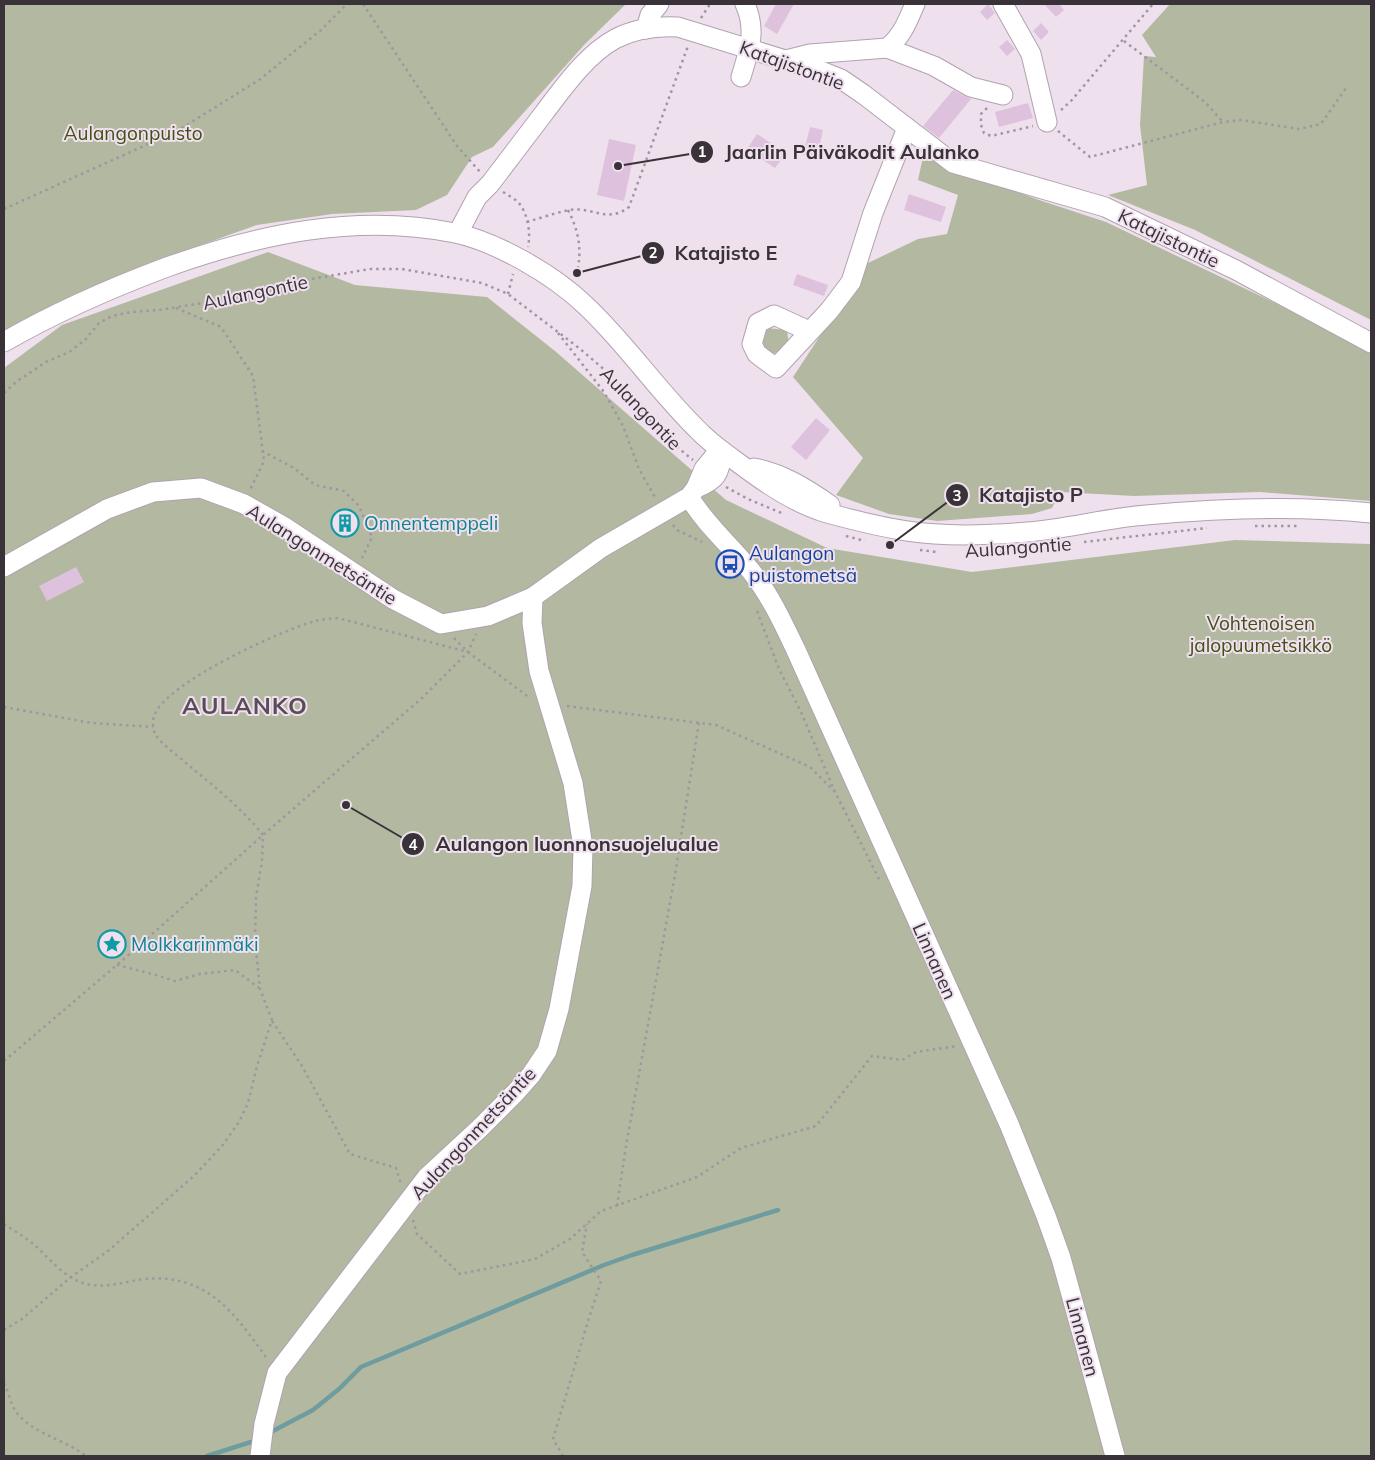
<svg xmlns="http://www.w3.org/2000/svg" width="1375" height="1460" viewBox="0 0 1375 1460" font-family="Mulish,sans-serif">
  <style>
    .green { fill: #b3b9a0 }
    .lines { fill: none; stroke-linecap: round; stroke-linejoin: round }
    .stream { stroke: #6f9d9f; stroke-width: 4.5 }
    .building { fill: #dec1dc }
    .minor-casing { stroke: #b1a2af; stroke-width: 21 }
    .path { stroke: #a095a0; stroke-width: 2.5; stroke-dasharray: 2.5 4; stroke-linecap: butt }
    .minor { stroke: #fff; stroke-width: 19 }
    .labels { text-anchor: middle; stroke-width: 4; stroke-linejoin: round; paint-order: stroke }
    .street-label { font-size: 19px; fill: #393339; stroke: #efe0ee }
    .park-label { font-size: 19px; fill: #444e16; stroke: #efe0ee }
    .culture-label { font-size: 19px; fill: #0d838f; stroke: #efe0ee; text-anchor: start }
    .transit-label { font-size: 19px; fill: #164399; stroke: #efe0ee; text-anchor: start }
    .district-label { font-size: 24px; font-weight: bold; letter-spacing: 1px; fill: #5a4d59; stroke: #efe0ee }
    .leader { fill: none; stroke: #393339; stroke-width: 2 }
    .callout-dot { fill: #393339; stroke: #efe0ee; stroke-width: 2 }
    .mark-label { font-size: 15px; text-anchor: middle; font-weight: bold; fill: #fff }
    .callout-label { font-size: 20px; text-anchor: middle; font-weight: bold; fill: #393339; stroke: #efe0ee; stroke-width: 4; stroke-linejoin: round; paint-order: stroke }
  </style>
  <rect width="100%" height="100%" fill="#efe0ee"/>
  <!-- green -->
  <g class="green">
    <polygon points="4,4 626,4 584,45 493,147 472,157 447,195 416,210 332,214 257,225 201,245 52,305 4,339"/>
    <polygon points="1170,4 1371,4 1371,320 1195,230 1108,195 1147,185 1140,125 1144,56 1156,57 1142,35"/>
    <polygon points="923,157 1039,200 1106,222 1371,349 1371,501 1260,492 1134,496 1060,492 1052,508 1032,514 937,521 889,514 836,495 863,458 793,377 868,263 918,239 947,234 958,195 918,180"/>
    <polygon points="268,252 355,285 487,297 555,351 726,500 827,548 972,572 1235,540 1371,544 1371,1456 4,1456 4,368 62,325"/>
    <polygon points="767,328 787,330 789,347 770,355 762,346"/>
  </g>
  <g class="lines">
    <!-- stream -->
    <g class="stream">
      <polyline points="271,1432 313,1410 339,1389 361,1367 604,1265 632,1255 778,1210"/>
      <polyline points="207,1456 257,1440"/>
    </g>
  </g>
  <!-- building -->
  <g class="building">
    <polygon points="776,4 794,4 777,34 764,26"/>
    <polygon points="988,4 995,13 987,20 980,12"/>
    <polygon points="1044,4 1059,4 1064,10 1056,17"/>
    <polygon points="1041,23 1049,32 1041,40 1033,31"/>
    <polygon points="1007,40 1015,49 1007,56 999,47"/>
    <polygon points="953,90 971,99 939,138 923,126"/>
    <polygon points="1028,103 1033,118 999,127 995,112"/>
    <polygon points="810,127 823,130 817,158 803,155"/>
    <polygon points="757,134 786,153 775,168 747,149"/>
    <polygon points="609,139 636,145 624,201 597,195"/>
    <polygon points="909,194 946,207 941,222 904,210"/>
    <polygon points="797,274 828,285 824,296 793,285"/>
    <polygon points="816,418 830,430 806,460 791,447"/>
    <polygon points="76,567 84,582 47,601 39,586"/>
  </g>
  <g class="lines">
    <!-- minor casing -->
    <g class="minor-casing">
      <g id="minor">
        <polyline points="1003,4 1031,54 1047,122"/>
        <polyline points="646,29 650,15 659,4"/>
        <polyline points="887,48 934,66 971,87 1003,95"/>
        <path d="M786 60 810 54 887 48C902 37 908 20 915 4"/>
        <path d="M741 77C749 50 757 31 745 4"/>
        <path d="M458 233 477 197 490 184C508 160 526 137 544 113 563 88 587 54 615 39 634 29 656 26 678 27L821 71 841 79 863 94 953 163 1105 207 1236 270 1371 343"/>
        <polyline points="809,331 774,315 758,323 752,344 757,354 776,368 829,311 851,282 873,213 907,128"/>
        <path d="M4 342C56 312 111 288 167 267 259 234 357 213 455 233 497 242 554 275 585 305 627 344 659 393 701 433 715 447 732 458 748 470 771 487 799 505 827 513 853 520 881 527 907 531 947 537 988 535 1027 532 1067 529 1106 518 1146 515 1222 508 1296 505 1371 513"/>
        <path d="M754 468C782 473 807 489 830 505"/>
        <path d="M696 488C717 480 720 473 722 452"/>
        <path d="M689 497C706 525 731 546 751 571 770 595 782 621 795 648L1009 1124 1046 1216 1061 1258 1082 1334 1115 1456"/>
        <polyline points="4,567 107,509 153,492 201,488 244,504 283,526 393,599 441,624 488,616 533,597 532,623 539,671 573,783 583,847 582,886 559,1009 547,1051 531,1075 516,1092 480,1128 427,1177 277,1373 264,1424 260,1456"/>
        <polyline points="533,597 601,548 689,497 696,488 704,469 713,458 722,452"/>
      </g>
    </g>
    <!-- path -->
    <g class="path">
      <polyline points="363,4 457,146 481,173"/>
      <polyline points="701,18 710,4"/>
      <polyline points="1124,41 1205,102 1223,122"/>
      <polyline points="987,108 981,114 981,125 984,133 991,136 1033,126"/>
      <polyline points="1061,110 1071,101 1153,4"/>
      <polyline points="1058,131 1090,157 1223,122 1241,120 1299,129 1321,124 1346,88"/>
      <path d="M503 192C508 195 513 198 517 201 528 212 531 233 528 247"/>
      <polyline points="4,209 177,131 259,80 321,30 347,4"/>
      <path d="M568 210C579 231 582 250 577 273"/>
      <path d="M527 222C540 218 555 213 569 210 592 206 607 224 629 207L688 46"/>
      <polyline points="508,294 513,274"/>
      <polyline points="176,308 221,327 253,376 264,461 250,490"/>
      <polyline points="558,333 604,392 623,426 639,469 656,499"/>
      <polyline points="4,393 16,382 46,362 69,352 85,340 99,323 112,316 131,312 159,310 209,302 276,285 370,269 402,269 482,283 508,294 579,348 620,383 660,433 693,460"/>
      <polyline points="262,451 294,468 315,485 344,491 359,506 372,537 362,558"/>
      <polyline points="726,487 748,499 784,514"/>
      <polyline points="673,525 677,530 702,542"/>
      <polyline points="1255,526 1300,526"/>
      <polyline points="846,536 865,541"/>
      <polyline points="1084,542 1207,528"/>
      <polyline points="920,550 936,552"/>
      <polyline points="987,552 1014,551"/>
      <polyline points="757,611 779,669 801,712 835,792 881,883"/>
      <polyline points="454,638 468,652 530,698"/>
      <polyline points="567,706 716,725 810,767 834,791"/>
      <polyline points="4,707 92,723 153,727"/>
      <polyline points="117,965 156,975 175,981 200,974 235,970 259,988"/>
      <polyline points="272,1021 302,1066 350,1154 396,1168 401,1184"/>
      <polyline points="4,1061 131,953 263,835 422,698 468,652 476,634"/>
      <polyline points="617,1206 626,1146 675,875 699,722"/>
      <polyline points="413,1220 417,1234 460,1274 535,1259 570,1239 601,1211 697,1177 741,1148 816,1126 872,1056 902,1060 916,1052 957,1046"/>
      <path d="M4 1224C13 1230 23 1236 32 1243 47 1255 61 1275 80 1282 102 1290 122 1282 144 1279 208 1273 235 1314 268 1360"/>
      <path d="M4 1330 22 1319 71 1277 108 1251 195 1175 222 1146 239 1122 248 1103 257 1066 272 1020 260 989 255 939 256 897 262 861 263 835C241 807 212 785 186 763 176 754 162 745 155 734 153 729 152 721 154 716 165 683 282 630 315 621 322 619 330 619 338 618L468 652"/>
      <path d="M4 1383C9 1392 10 1403 16 1412 33 1434 64 1439 86 1456"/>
      <polyline points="563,1456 553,1439 588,1321 601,1281 582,1252 587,1224"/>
    </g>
    <!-- minor -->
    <use href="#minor" class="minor"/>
  </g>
  <!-- icons -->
  <defs>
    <g id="building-ring" transform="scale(1.4375)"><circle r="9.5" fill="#efe0ee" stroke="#0f9aa8" stroke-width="1.5"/><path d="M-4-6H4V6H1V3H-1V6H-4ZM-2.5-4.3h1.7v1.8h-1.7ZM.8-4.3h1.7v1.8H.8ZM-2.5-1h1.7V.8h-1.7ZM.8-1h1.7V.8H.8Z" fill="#0f9aa8"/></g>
    <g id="bus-ring" transform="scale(1.4375)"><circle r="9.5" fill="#efe0ee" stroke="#1a4fb4" stroke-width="1.5"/><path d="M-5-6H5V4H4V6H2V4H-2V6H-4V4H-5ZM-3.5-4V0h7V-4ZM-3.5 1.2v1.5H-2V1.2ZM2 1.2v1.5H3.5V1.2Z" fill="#1a4fb4"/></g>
    <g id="sight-ring" transform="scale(1.4375)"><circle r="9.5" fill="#efe0ee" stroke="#0f9aa8" stroke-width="1.5"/><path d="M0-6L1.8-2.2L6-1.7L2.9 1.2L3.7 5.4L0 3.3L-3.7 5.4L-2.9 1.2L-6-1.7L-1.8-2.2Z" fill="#0f9aa8"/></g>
  </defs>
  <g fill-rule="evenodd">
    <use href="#building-ring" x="345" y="523"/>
    <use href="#bus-ring" x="730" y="564"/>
    <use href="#sight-ring" x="112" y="944"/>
  </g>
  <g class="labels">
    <!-- street labels -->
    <g class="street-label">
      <text transform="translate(792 65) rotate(20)" y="7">Katajistontie</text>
      <text transform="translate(1169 238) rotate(26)" y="7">Katajistontie</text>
      <text transform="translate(255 292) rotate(-12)" y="7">Aulangontie</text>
      <text transform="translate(641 408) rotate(46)" y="7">Aulangontie</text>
      <text transform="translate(1018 547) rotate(-4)" y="7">Aulangontie</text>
      <text transform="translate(322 554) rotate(32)" y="7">Aulangonmetsäntie</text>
      <text transform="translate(935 961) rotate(66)" y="7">Linnanen</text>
      <text transform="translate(473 1133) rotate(-47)" y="7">Aulangonmetsäntie</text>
      <text transform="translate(1083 1337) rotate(75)" y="7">Linnanen</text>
    </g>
    <!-- park labels -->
    <g class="park-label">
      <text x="133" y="140">Aulangonpuisto</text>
      <text x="1261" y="630">Vohtenoisen<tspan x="1261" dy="22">jalopuumetsikkö</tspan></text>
    </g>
    <!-- culture labels -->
    <g class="culture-label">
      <text x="364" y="530">Onnentemppeli</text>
      <text x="131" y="951">Molkkarinmäki</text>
    </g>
    <!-- transit labels -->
    <g class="transit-label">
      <text x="749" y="560">Aulangon<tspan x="749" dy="22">puistometsä</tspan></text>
    </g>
    <!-- district labels -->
    <g class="district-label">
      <text x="245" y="714">AULANKO</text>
    </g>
  </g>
  <!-- callouts -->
  <path class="leader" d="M618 166L702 152M577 273L653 253M890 545L957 495M346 805L413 844"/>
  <g class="callout-dot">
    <circle cx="618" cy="166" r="5"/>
    <circle cx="577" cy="273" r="5"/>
    <circle cx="890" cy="545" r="5"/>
    <circle cx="346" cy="805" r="5"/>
    <circle cx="702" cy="152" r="12"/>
    <circle cx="653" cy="253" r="12"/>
    <circle cx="957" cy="495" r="12"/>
    <circle cx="413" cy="844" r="12"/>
  </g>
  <g class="mark-label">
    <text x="702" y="157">1</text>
    <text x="653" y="258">2</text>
    <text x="957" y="501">3</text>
    <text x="413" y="850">4</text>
  </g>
  <g class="callout-label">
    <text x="852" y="159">Jaarlin Päiväkodit Aulanko</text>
    <text x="726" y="260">Katajisto E</text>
    <text x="1031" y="502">Katajisto P</text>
    <text x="577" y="851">Aulangon luonnonsuojelualue</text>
  </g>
  <!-- border -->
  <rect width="1375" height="1460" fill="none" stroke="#393339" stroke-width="10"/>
</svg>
